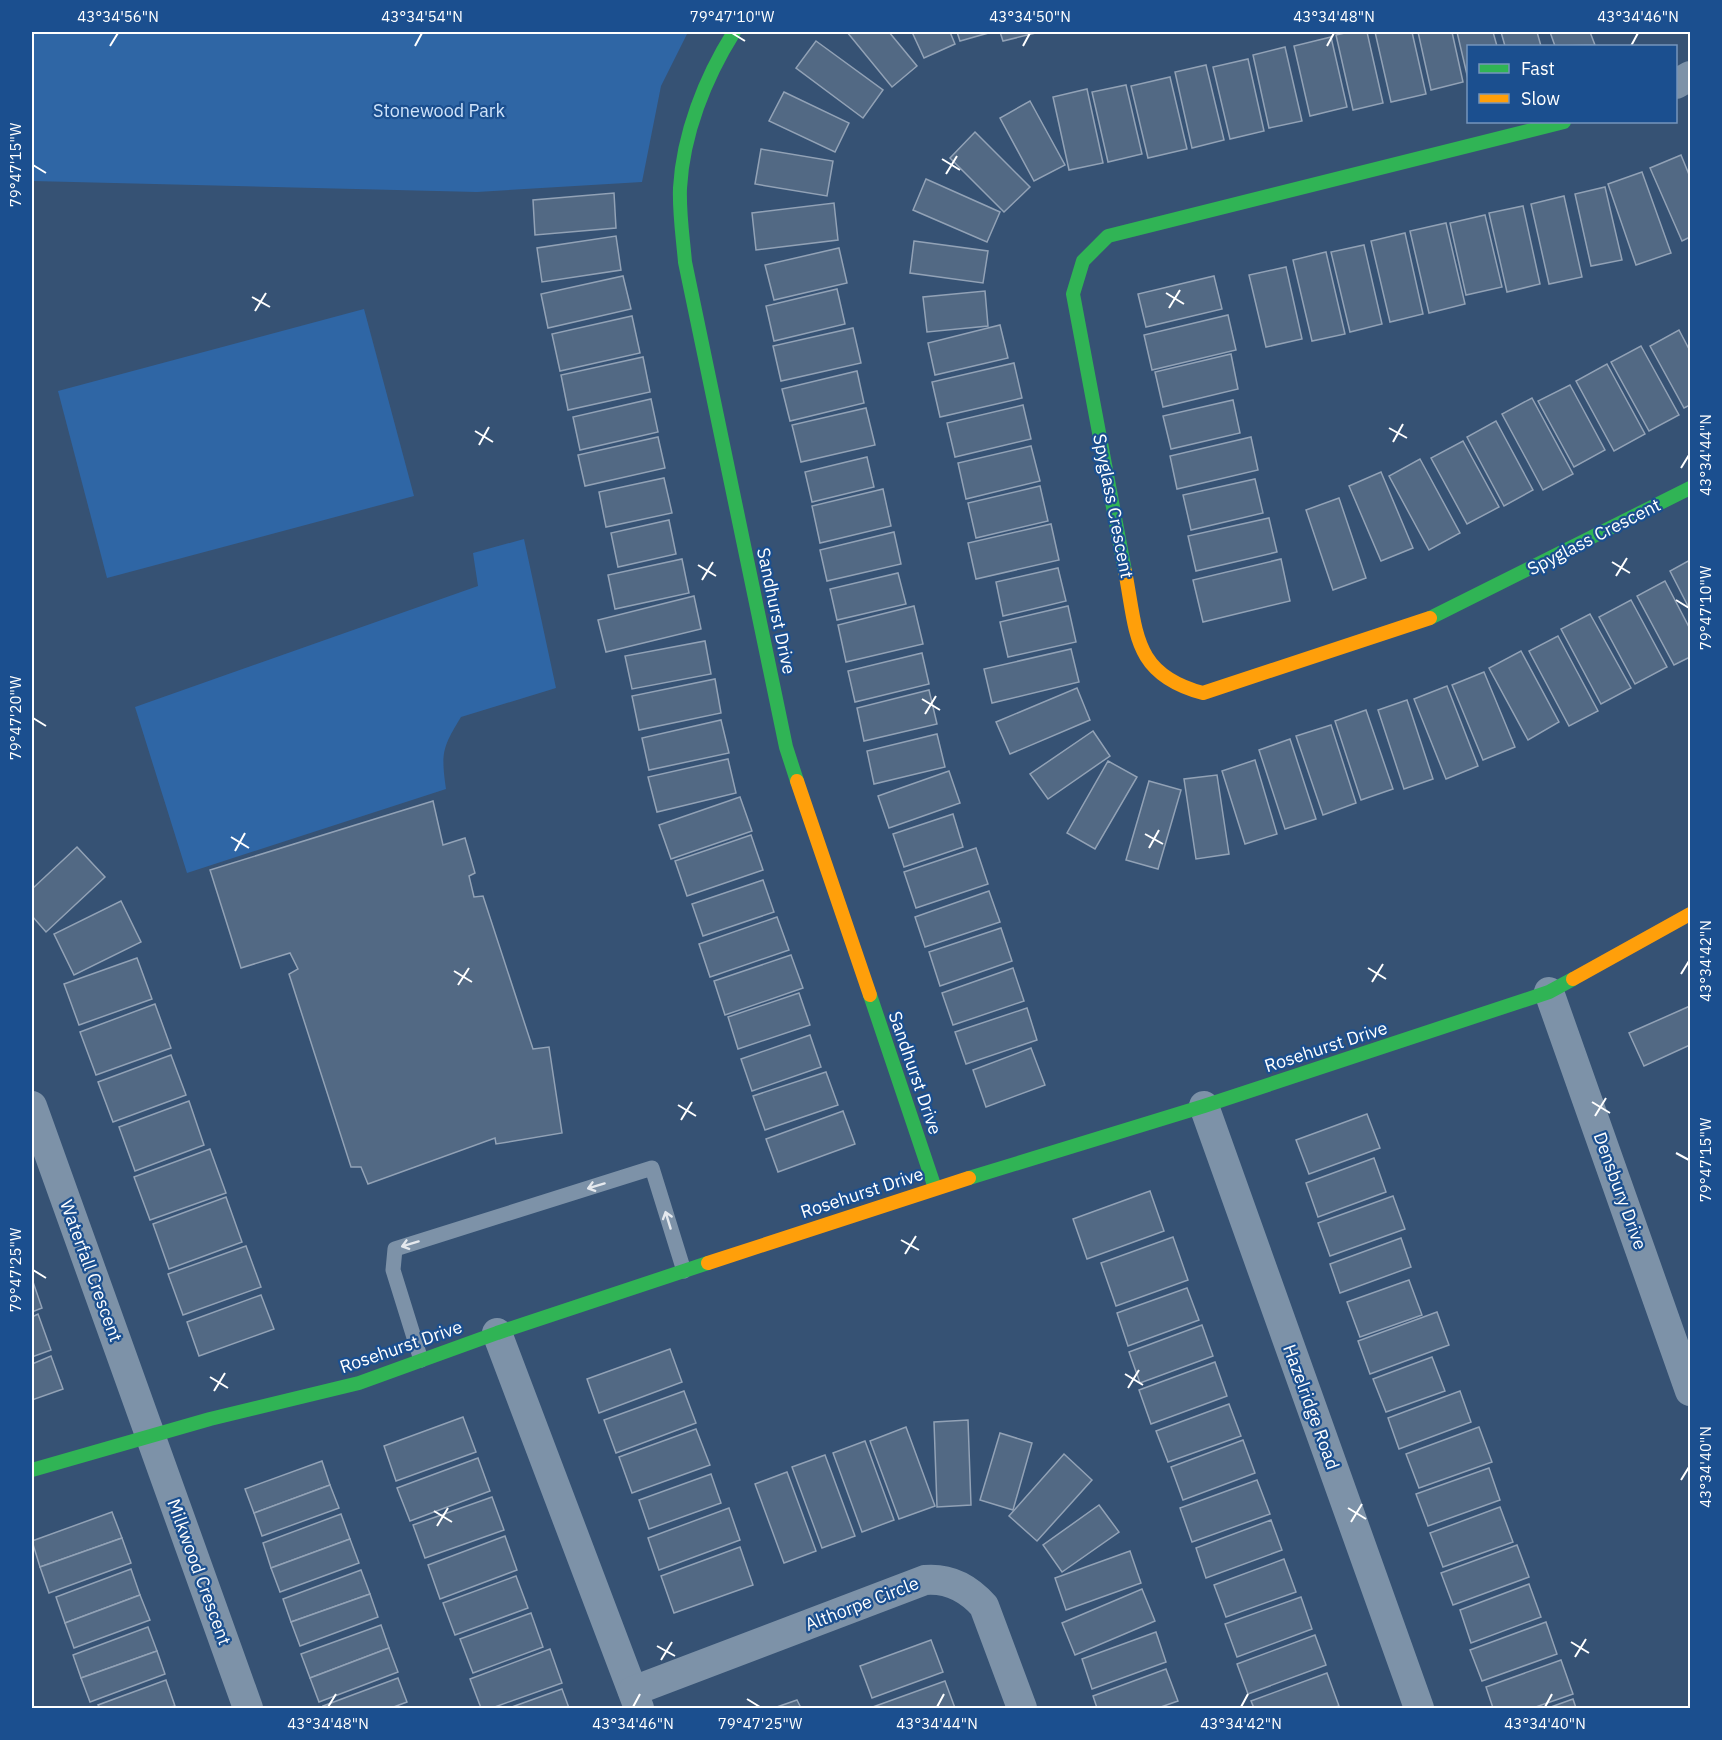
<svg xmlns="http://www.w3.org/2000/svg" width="1722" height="1740" viewBox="0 0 1722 1740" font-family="'IBM Plex Sans',sans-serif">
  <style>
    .green { fill: #2f66a5 }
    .building { fill: #526984; stroke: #92a2b6; stroke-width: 1.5 }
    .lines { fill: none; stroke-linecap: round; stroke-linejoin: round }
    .lane { stroke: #7d92a8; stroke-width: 15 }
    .street { stroke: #7d92a8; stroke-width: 30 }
    .fast { stroke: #30b455; stroke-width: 14 }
    .slow { stroke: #ff9f0a; stroke-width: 14 }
    .oneway { stroke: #e5e9ee }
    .ticks { fill: none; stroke: #fff; stroke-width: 2 }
    .labels { text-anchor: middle; stroke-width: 4.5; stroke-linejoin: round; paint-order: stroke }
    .park-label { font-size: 18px; fill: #cfe3fa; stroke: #1b4f8f }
    .street-label { font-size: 18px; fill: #fff; stroke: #1b4f8f }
    .neatline { fill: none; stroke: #fff; stroke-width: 2 }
    .ticks-label { font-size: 15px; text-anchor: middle; fill: #fff }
  </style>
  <rect width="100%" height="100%" fill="#365274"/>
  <!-- green -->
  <g class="green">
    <polygon points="32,32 688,32 661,86 642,182 477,192 32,181"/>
    <polygon points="364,309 414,496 107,578 58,391"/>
    <path d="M524 539 556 688 461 717C442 748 441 753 446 789L187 873 135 707 478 586 473 553Z"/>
  </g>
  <!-- building -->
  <g class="building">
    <polygon points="847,32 889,32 917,66 892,87"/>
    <polygon points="912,32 950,32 955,44 924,58"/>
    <polygon points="957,32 992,32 960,41"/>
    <polygon points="1000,32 1036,32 1036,33 1003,41"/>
    <polygon points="1349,32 1367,32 1383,103 1353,110 1336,35"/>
    <polygon points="1375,32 1412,32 1426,94 1391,102"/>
    <polygon points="1418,32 1452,32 1463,82 1431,90"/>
    <polygon points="1457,32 1493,32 1497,46 1468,46 1468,79"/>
    <polygon points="1501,32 1537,32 1541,46 1505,46"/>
    <polygon points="1550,32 1590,32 1595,45 1555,46"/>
    <polygon points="1331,37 1347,107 1310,116 1294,46"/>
    <polygon points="816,41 883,90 863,118 796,68"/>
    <polygon points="1285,47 1302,121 1269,128 1253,55"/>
    <polygon points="1248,59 1264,131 1230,139 1213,67"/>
    <polygon points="1206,65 1224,140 1192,148 1175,72"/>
    <polygon points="1170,77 1187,149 1148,158 1131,86"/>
    <polygon points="1126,85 1142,154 1108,162 1092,92"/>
    <polygon points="1087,89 1103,163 1069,170 1053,97"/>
    <polygon points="784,92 849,123 835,152 769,121"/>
    <polygon points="1030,101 1065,165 1034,181 1000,118"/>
    <polygon points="975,132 1030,187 1004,212 950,158"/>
    <polygon points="761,149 833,161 827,196 755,184"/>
    <polygon points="1681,155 1690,177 1690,237 1682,241 1650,168"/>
    <polygon points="1642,172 1671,253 1636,265 1608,184"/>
    <polygon points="926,179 1000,212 987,242 913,210"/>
    <polygon points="1605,187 1622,260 1591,266 1575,194"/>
    <polygon points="614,193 616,228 535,235 533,200"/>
    <polygon points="1564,196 1582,277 1549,284 1531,204"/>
    <polygon points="834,203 838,240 756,250 752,213"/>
    <polygon points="1523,206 1540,284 1507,292 1489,213"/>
    <polygon points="1485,215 1502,287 1466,295 1450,223"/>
    <polygon points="1446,223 1465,304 1429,313 1410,231"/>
    <polygon points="1405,233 1423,314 1390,322 1371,241"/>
    <polygon points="616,236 621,270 542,282 537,248"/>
    <polygon points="914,241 988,251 983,283 910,273"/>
    <polygon points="1364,245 1382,324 1350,332 1331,252"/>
    <polygon points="839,248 847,283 774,300 765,265"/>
    <polygon points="1326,252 1345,334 1312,341 1293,260"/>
    <polygon points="1286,267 1302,339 1266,347 1249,275"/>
    <polygon points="623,276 631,309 548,328 541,294"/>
    <polygon points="1214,276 1222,309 1146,327 1138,294"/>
    <polygon points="837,289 845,324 774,341 766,306"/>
    <polygon points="985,291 988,326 927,332 923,297"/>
    <polygon points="1228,315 1236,350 1152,370 1144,335"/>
    <polygon points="632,316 640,353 560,371 552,334"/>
    <polygon points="1000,325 1008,358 935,375 928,343"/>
    <polygon points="853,328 861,363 781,381 773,346"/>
    <polygon points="1679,330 1690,351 1690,405 1684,408 1650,346"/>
    <polygon points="1641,346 1679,415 1649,431 1611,362"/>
    <polygon points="1231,354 1238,389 1163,407 1155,372"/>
    <polygon points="643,357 650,392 568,410 561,375"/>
    <polygon points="1014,363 1022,398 940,417 932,382"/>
    <polygon points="1607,364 1645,434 1614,451 1576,381"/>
    <polygon points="857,371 864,403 790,421 782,389"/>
    <polygon points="1570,385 1605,450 1574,467 1538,401"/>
    <polygon points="1532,398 1573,474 1543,490 1502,414"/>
    <polygon points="651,399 658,432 580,450 573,417"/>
    <polygon points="1233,400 1240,433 1171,449 1163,416"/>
    <polygon points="1023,405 1031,439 955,457 947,423"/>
    <polygon points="866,408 875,445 801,462 792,425"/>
    <polygon points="1496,421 1533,490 1504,506 1467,437"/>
    <polygon points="658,437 665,468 585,486 578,455"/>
    <polygon points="1251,437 1258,470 1177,489 1170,456"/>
    <polygon points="1463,441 1499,507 1467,524 1431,458"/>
    <polygon points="1031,446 1040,481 966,499 958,463"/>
    <polygon points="867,457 874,487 812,502 805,472"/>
    <polygon points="1420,459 1460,533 1429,550 1389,476"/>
    <polygon points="1381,472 1413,548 1381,561 1349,486"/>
    <polygon points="664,478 672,513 606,527 599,492"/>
    <polygon points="1255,479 1263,513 1191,530 1183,495"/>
    <polygon points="1040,486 1048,521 976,538 968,503"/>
    <polygon points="883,489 891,526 820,543 812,506"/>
    <polygon points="1339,498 1366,578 1333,590 1306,510"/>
    <polygon points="1269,518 1277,552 1196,571 1188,536"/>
    <polygon points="669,520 676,554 618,567 611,533"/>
    <polygon points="1051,524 1059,560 976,579 968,543"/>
    <polygon points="894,532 901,564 827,581 820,550"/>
    <polygon points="682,559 689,593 615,609 608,575"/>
    <polygon points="1281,559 1290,601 1203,622 1193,580"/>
    <polygon points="1690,560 1690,610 1670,571"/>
    <polygon points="1058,568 1066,601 1003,616 996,582"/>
    <polygon points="898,573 906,604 837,620 830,589"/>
    <polygon points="1665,581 1690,629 1690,657 1674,665 1637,596"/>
    <polygon points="694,596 701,629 606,652 598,620"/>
    <polygon points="1631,600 1667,667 1635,684 1599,617"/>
    <polygon points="914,606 923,644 846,662 838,625"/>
    <polygon points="1068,606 1076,642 1008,657 1000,622"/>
    <polygon points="1590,614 1631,688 1601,704 1561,629"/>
    <polygon points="1558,636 1598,711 1569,726 1529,651"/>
    <polygon points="705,641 711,674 632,689 625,656"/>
    <polygon points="1071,649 1079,682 992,703 984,669"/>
    <polygon points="1521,651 1559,722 1528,740 1489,668"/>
    <polygon points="922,653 929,684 855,702 848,671"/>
    <polygon points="1484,672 1515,747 1483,760 1452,685"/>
    <polygon points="715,679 721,713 639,730 632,696"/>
    <polygon points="1447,686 1478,766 1446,779 1414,699"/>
    <polygon points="1077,688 1090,720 1010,754 996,722"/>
    <polygon points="929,690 937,724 864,741 857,708"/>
    <polygon points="1407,700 1433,779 1404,789 1378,710"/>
    <polygon points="1366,710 1393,789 1361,800 1335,721"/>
    <polygon points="721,720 729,753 649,770 642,738"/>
    <polygon points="1331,725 1356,803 1323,815 1296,736"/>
    <polygon points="1093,731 1110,756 1048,799 1030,774"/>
    <polygon points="937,734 945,767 874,784 867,751"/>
    <polygon points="1290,739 1316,819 1285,829 1259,750"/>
    <polygon points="728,759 736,793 657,812 648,777"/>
    <polygon points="1255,760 1277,834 1245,844 1222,771"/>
    <polygon points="1108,761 1137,777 1095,849 1067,833"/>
    <polygon points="949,771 960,803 889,828 878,796"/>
    <polygon points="1217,775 1229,854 1196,859 1184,779"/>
    <polygon points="1149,781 1181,790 1158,869 1126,860"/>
    <polygon points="740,797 752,831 671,859 659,825"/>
    <polygon points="433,801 443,845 465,838 475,873 469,876 474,897 483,896 533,1049 549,1047 562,1133 496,1144 495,1138 368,1184 361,1167 351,1167 289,974 298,969 290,953 241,968 210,870"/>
    <polygon points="953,814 963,847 904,867 893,834"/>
    <polygon points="751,835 763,870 687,896 675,861"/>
    <polygon points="77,847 105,877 46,932 32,916 32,889"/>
    <polygon points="976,848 988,884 916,908 904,872"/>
    <polygon points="763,880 774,912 703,936 692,904"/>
    <polygon points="989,891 1000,922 925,947 915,917"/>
    <polygon points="121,901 141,942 74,975 54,934"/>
    <polygon points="777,917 789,950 710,977 699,944"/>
    <polygon points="1001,928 1012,961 940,986 929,952"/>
    <polygon points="791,955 803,988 725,1015 714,981"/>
    <polygon points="137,958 152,999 79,1025 64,984"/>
    <polygon points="1013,968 1024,1001 953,1025 942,993"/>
    <polygon points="799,993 810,1025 738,1049 728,1017"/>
    <polygon points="155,1004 171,1048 96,1075 80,1032"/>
    <polygon points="1690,1006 1690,1045 1644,1066 1629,1033"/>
    <polygon points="1027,1008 1037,1040 966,1064 955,1032"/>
    <polygon points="810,1035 821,1067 752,1091 741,1059"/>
    <polygon points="1031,1048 1045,1085 986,1107 973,1070"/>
    <polygon points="171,1055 186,1095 113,1122 98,1082"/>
    <polygon points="826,1072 838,1105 765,1130 753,1096"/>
    <polygon points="189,1101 204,1145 135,1171 119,1127"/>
    <polygon points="843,1111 855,1144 778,1172 766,1139"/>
    <polygon points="1367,1114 1380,1148 1309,1174 1296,1140"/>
    <polygon points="210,1149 226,1193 150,1220 134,1177"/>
    <polygon points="1374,1158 1386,1192 1318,1217 1306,1183"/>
    <polygon points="1150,1191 1164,1231 1087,1259 1073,1219"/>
    <polygon points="1393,1196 1405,1229 1330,1256 1318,1223"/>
    <polygon points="226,1197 242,1242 169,1269 153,1224"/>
    <polygon points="1173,1237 1188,1280 1116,1306 1101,1263"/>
    <polygon points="1401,1238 1411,1267 1340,1293 1330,1264"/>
    <polygon points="246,1246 261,1287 183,1315 168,1274"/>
    <polygon points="32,1279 42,1308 32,1312"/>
    <polygon points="1409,1280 1422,1315 1360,1337 1347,1302"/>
    <polygon points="1187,1288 1199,1320 1128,1346 1117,1313"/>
    <polygon points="261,1295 274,1329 199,1356 187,1322"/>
    <polygon points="1437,1312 1449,1345 1370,1374 1358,1341"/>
    <polygon points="38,1314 51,1350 32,1357 32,1317"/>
    <polygon points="1202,1325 1213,1356 1140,1383 1129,1352"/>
    <polygon points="670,1349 682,1382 599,1413 587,1379"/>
    <polygon points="51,1356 63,1389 32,1400 32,1364"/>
    <polygon points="1432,1357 1445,1391 1386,1412 1373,1379"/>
    <polygon points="1215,1362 1227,1396 1151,1424 1139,1390"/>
    <polygon points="684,1391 696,1423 616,1453 604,1420"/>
    <polygon points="1460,1391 1471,1422 1399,1449 1388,1418"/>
    <polygon points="1229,1404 1241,1436 1168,1462 1156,1431"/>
    <polygon points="463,1417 476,1452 396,1481 384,1446"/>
    <polygon points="968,1420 971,1505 937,1507 934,1422"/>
    <polygon points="906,1427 935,1506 899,1519 870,1441"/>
    <polygon points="1479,1427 1492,1462 1419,1488 1406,1454"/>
    <polygon points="696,1429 710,1465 632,1493 619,1457"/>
    <polygon points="1000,1433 1032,1443 1013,1510 980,1500"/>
    <polygon points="1243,1440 1255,1473 1183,1500 1171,1467"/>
    <polygon points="865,1441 894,1520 862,1532 833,1453"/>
    <polygon points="1064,1454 1092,1480 1037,1541 1009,1516"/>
    <polygon points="825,1455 855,1536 822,1548 792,1467"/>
    <polygon points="478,1458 490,1491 410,1521 397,1488"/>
    <polygon points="322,1461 330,1485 254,1513 245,1489"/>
    <polygon points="1489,1468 1500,1500 1428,1526 1416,1494"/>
    <polygon points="787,1472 816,1551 784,1563 755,1484"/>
    <polygon points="711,1474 721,1503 649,1529 639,1500"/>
    <polygon points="1257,1480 1270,1514 1192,1542 1180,1508"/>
    <polygon points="330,1485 339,1508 262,1536 254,1513"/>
    <polygon points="492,1497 504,1530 425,1558 413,1525"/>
    <polygon points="1099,1505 1119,1532 1062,1572 1043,1545"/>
    <polygon points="1500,1507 1513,1542 1443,1567 1430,1533"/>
    <polygon points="729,1508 740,1540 659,1570 648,1538"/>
    <polygon points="112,1512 122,1538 40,1567 32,1541"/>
    <polygon points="341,1514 350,1539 271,1568 263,1543"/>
    <polygon points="1271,1520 1282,1550 1206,1578 1196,1548"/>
    <polygon points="505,1536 517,1570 440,1599 428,1565"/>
    <polygon points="122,1538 131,1563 49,1593 40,1567"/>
    <polygon points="350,1539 359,1563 280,1592 271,1568"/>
    <polygon points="1517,1545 1529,1577 1453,1605 1441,1573"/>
    <polygon points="740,1547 753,1585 674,1613 661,1576"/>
    <polygon points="1130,1551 1141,1583 1066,1610 1055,1578"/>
    <polygon points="1284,1559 1296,1592 1226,1617 1214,1585"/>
    <polygon points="131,1569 140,1595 65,1623 56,1597"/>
    <polygon points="361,1570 370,1594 291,1622 283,1599"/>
    <polygon points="516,1576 528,1608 455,1635 443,1603"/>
    <polygon points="1529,1584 1541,1617 1471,1643 1460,1610"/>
    <polygon points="1142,1589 1155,1621 1075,1655 1062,1623"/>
    <polygon points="370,1594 378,1617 300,1646 291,1622"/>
    <polygon points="140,1595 150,1620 74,1648 65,1623"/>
    <polygon points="1301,1597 1312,1629 1237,1657 1225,1624"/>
    <polygon points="531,1613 543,1647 473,1673 460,1639"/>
    <polygon points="1546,1622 1557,1654 1482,1681 1470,1650"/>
    <polygon points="381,1625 389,1648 310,1678 301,1654"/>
    <polygon points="148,1627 157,1651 81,1678 73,1655"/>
    <polygon points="1156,1632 1166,1662 1092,1689 1082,1659"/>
    <polygon points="1315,1635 1326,1665 1248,1694 1237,1664"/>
    <polygon points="931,1640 943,1672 872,1698 860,1666"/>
    <polygon points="389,1648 398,1672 319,1702 310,1678"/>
    <polygon points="550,1649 562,1683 492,1708 481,1708 470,1679"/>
    <polygon points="157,1651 165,1674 90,1702 81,1678"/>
    <polygon points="1561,1660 1573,1694 1533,1708 1493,1708 1486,1687"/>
    <polygon points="1166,1669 1178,1701 1158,1708 1097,1708 1093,1696"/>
    <polygon points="1327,1673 1339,1706 1332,1708 1254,1708 1251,1701"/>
    <polygon points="398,1678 407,1702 391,1708 324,1708 323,1706"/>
    <polygon points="166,1680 175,1706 167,1708 100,1708 98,1705"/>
    <polygon points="945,1681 955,1708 870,1708"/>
    <polygon points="562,1689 569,1708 509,1708"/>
    <polygon points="1573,1699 1576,1708 1548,1708"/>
    <polygon points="797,1700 801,1708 774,1708"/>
  </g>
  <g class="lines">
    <!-- lane -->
    <polyline class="lane" points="421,1360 393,1270 395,1249 652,1168 684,1271"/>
    <!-- street -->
    <g class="street">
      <polyline points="1676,84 1690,76"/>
      <polyline points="1549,992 1690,1391"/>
      <polyline points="32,1106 248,1708"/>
      <polyline points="1204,1106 1419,1708"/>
      <polyline points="497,1333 639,1708"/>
      <path d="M633 1691 925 1580C949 1578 968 1588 984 1606L1022 1708"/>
    </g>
    <!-- fast -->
    <g class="fast">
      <path d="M734 32C705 78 683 134 680 188 679 213 683 238 685 262L786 747 797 781"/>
      <polyline points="1125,571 1073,294 1083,261 1108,236 1564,122"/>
      <polyline points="1430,618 1690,488"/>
      <polyline points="870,995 935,1188"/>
      <polyline points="969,1178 1204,1106 1549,992 1573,979"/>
      <polyline points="32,1470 210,1419 359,1383 497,1333 708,1263"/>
    </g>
    <!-- slow -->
    <g class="slow">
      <path d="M1125 571C1137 632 1132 674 1203 693L1430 618"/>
      <polyline points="797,781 870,995"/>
      <polyline points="1573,979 1690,914"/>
      <polyline points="708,1263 969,1178"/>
    </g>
  </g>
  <!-- one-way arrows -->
  <defs><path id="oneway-shaft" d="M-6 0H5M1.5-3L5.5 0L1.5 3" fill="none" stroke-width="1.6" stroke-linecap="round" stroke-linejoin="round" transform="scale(1.5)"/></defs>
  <g class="oneway">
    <use href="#oneway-shaft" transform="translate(596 1186) rotate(163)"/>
    <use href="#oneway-shaft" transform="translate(668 1220) rotate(-107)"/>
    <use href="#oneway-shaft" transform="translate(410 1244) rotate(163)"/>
  </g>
  <!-- ticks -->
  <path class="ticks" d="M732 33 745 41M110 46 118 33M415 46 422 33M1023 46 1030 33M1327 46 1334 33M1631 46 1638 33M942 159 960 170M33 165 46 173M946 174 957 156M1166 293 1184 304M252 297 270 307M1169 308 1180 290M255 311 266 293M1389 428 1407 438M475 431 493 442M1393 442 1403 424M479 445 489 427M1681 468 1689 455M1612 562 1630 573M698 565 716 576M1616 576 1627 558M702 580 713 562M1676 600 1689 608M922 699 940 710M925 714 936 696M33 718 46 726M1145 834 1163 844M231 837 249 848M1149 848 1159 830M235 851 245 833M1368 968 1386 979M454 971 472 982M1681 974 1689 961M1372 982 1383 964M458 985 469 968M1592 1102 1610 1113M678 1105 696 1116M1595 1116 1606 1098M681 1120 692 1102M1676 1153 1689 1160M901 1240 919 1250M905 1254 916 1236M33 1270 46 1278M1125 1374 1143 1385M210 1377 228 1388M1128 1388 1139 1370M214 1391 225 1373M1681 1480 1689 1467M1348 1508 1366 1519M434 1511 452 1522M1351 1522 1362 1504M437 1526 448 1508M1571 1642 1589 1653M657 1646 675 1656M1575 1657 1586 1639M661 1660 672 1642M747 1699 760 1707M328 1707 336 1694M633 1707 640 1694M937 1707 944 1694M1241 1707 1248 1694M1545 1707 1552 1694"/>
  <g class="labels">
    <!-- park labels -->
    <g class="park-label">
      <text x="439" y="117">Stonewood Park</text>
    </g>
    <!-- street labels -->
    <g class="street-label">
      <text transform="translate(1113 506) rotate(79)" y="6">Spyglass Crescent</text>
      <text transform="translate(1594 537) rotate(-27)" y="6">Spyglass Crescent</text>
      <text transform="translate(776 611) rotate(78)" y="6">Sandhurst Drive</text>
      <text transform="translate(1326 1047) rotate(-18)" y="6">Rosehurst Drive</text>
      <text transform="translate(915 1073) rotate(71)" y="6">Sandhurst Drive</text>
      <text transform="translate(1620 1191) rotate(70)" y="6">Densbury Drive</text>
      <text transform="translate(862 1193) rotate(-18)" y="6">Rosehurst Drive</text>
      <text transform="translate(91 1271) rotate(70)" y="6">Waterfall Crescent</text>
      <text transform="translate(401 1347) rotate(-19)" y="6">Rosehurst Drive</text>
      <text transform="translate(1311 1407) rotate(70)" y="6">Hazelridge Road</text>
      <text transform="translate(199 1572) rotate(70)" y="6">Milkwood Crescent</text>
      <text transform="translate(862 1604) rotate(-21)" y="6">Althorpe Circle</text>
    </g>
  </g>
  <!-- border -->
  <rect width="1722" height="1740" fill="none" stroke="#1b4f8f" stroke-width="66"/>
  <!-- legend -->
  <rect x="1467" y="45" width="210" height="78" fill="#1b4f8f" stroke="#7695bc" stroke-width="1.5"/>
  <rect x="1479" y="64" width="30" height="9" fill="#30b455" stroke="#7695bc" stroke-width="1.5"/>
  <text x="1521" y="75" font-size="18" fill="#ffffff">Fast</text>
  <rect x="1479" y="94" width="30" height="9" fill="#ff9f0a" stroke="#7695bc" stroke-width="1.5"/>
  <text x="1521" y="105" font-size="18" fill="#ffffff">Slow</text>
  <rect x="33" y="33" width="1656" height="1674" class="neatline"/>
  <g class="ticks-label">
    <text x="118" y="22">43°34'56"N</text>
    <text x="422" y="22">43°34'54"N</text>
    <text x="732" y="22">79°47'10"W</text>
    <text x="1030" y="22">43°34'50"N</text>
    <text x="1334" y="22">43°34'48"N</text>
    <text x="1638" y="22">43°34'46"N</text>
    <text transform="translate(16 165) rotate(-90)" y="5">79°47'15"W</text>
    <text transform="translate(1706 455) rotate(-90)" y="5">43°34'44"N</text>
    <text transform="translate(1706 608) rotate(-90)" y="5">79°47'10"W</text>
    <text transform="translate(16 718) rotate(-90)" y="5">79°47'20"W</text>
    <text transform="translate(1706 961) rotate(-90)" y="5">43°34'42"N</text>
    <text transform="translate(1706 1160) rotate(-90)" y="5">79°47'15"W</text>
    <text transform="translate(16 1270) rotate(-90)" y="5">79°47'25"W</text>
    <text transform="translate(1706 1467) rotate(-90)" y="5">43°34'40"N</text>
    <text x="328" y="1729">43°34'48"N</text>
    <text x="633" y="1729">43°34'46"N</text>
    <text x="760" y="1729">79°47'25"W</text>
    <text x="937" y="1729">43°34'44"N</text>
    <text x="1241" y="1729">43°34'42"N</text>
    <text x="1545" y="1729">43°34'40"N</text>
  </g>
</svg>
